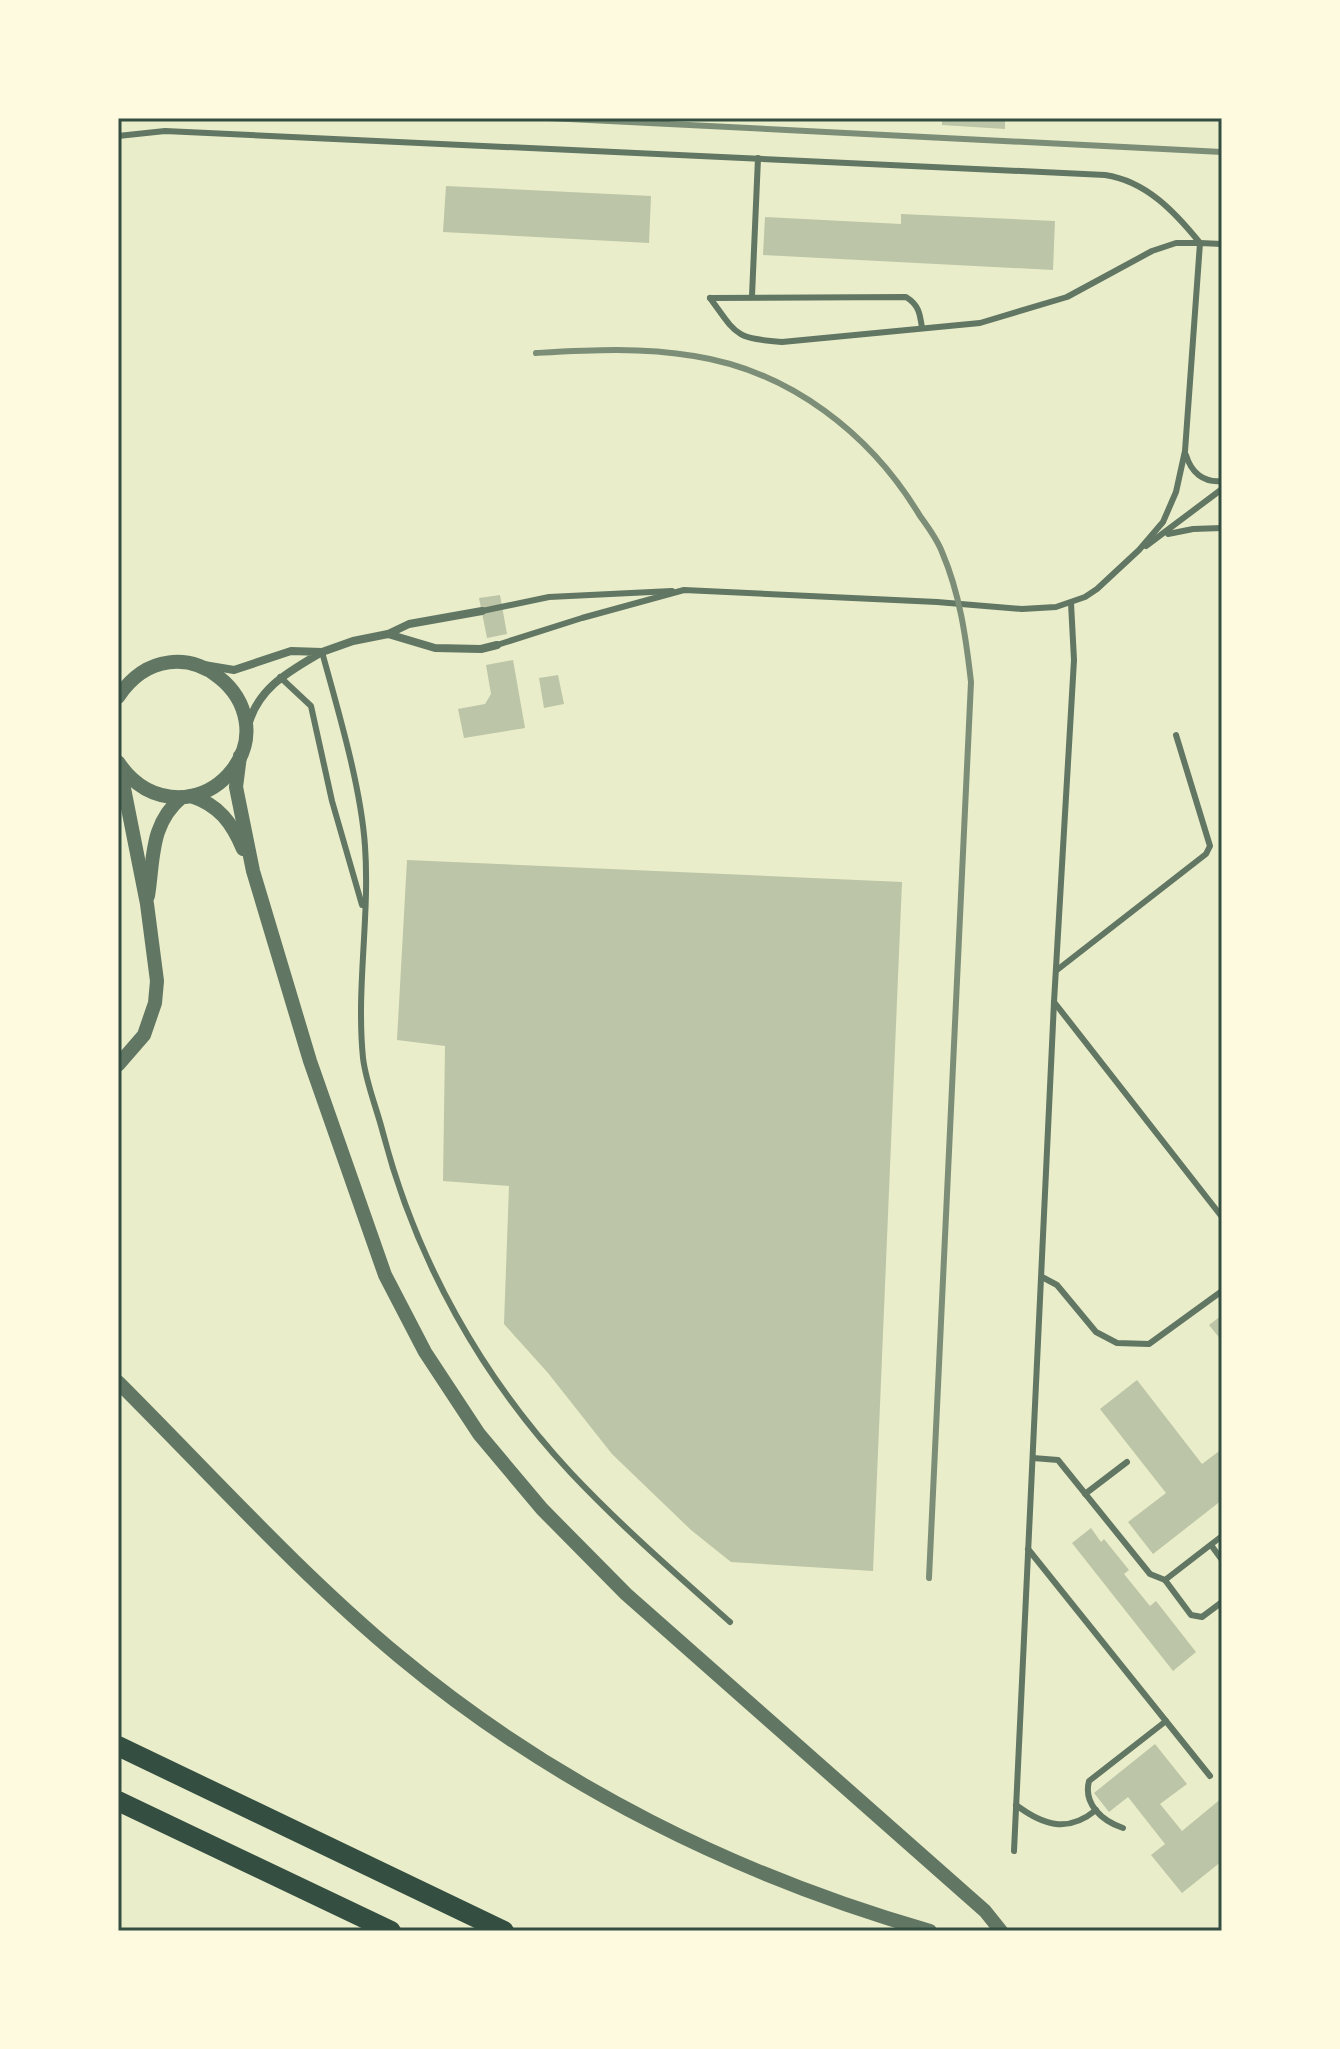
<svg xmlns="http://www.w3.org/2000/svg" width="1340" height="2049" viewBox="0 0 1340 2049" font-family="Raleway,sans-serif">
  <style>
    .building { fill: #bcc5a7 }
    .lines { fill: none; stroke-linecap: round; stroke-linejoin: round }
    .service { stroke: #617663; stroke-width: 6 }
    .minor { stroke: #617663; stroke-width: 8 }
    .tertiary { stroke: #617663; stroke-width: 14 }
    .motorway { stroke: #344e41; stroke-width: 20 }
    .rail { stroke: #7c8e77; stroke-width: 6 }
    .neatline { fill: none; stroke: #344e41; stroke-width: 3 }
  </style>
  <rect width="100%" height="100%" fill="#e9edc9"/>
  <!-- building -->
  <g class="building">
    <polygon points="942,118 1005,118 1005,129 942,125"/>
    <polygon points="446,186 651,196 649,243 443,232"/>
    <polygon points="901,214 1055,221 1053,270 763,255 765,217 901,224"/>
    <polygon points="500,595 507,634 487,638 479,598"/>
    <polygon points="513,660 525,728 464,738 458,709 485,704 491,694 486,665"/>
    <polygon points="558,675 564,704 544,708 539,678"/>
    <polygon points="407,860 902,882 873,1571 731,1562 691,1530 612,1454 548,1373 504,1324 509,1186 443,1181 445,1046 397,1040"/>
    <polygon points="1222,1315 1222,1341 1209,1325"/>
    <polygon points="1137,1380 1202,1464 1222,1449 1222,1500 1153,1554 1128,1522 1166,1493 1100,1409"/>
    <polygon points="1091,1528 1101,1542 1104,1539 1129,1570 1124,1574 1150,1606 1156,1601 1196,1652 1173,1671 1072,1543"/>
    <polygon points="1155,1744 1187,1784 1160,1804 1182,1831 1222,1798 1222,1861 1182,1893 1151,1855 1165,1844 1128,1797 1109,1812 1094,1793"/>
  </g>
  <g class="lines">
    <!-- service -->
    <g class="service">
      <path d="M118 136 165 131 1105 175C1146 181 1175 212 1200 243"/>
      <polyline points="752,296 758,158"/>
      <path d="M710 298C737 335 734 338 782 342L980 323 1067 297 1152 251 1176 243H1200"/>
      <path d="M710 298 906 297C919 305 920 314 922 328"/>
      <path d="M1186 455C1191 472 1203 483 1222 481"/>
      <polyline points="1168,534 1193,529 1222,528"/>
      <polyline points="1146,546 1222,489"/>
      <polyline points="482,611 549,597 672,591"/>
      <polyline points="497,645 582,618 684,590 937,602 1022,609 1056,607 1085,597 1097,589 1139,550 1163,522 1176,492 1185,451 1200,243 1222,244"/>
      <path d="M322 652C338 710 361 787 365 846 370 917 356 987 363 1058 366 1083 377 1109 383 1133 416 1260 482 1378 571 1473 621 1526 676 1574 730 1622"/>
      <polyline points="280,677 311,706 332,801 362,905"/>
      <polyline points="1057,970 1206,854 1210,846 1176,735"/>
      <polyline points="1054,1002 1222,1217"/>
      <polyline points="1042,1277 1057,1285 1096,1332 1117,1343 1149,1344 1222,1291"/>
      <polyline points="1033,1458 1058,1460 1150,1574 1165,1580 1191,1615 1202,1617 1222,1602"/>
      <polyline points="1085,1494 1127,1462"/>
      <polyline points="1211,1545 1222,1560"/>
      <polyline points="1028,1549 1210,1776"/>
      <polyline points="1165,1580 1222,1536"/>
      <path d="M1016 1805C1044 1826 1068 1833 1096 1810"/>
      <path d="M1123 1828C1102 1821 1083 1804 1089 1781L1166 1721"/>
      <polyline points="1014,1851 1054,1002 1074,660 1071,603"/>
    </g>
    <!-- minor -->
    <g class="minor">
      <polyline points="388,634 409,624 482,611"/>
      <polyline points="322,652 353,641 388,634 435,648 481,649 497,645"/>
      <path d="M204 665 234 670 291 651 322 652C290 671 258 687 248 726"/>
    </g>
    <!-- tertiary -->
    <g class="tertiary">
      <path d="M118 697C177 609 291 706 228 775 217 787 202 795 185 797 156 799 134 786 118 762"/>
      <polyline points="240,756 236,787 253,871 310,1061 385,1275 425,1352 479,1434 542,1509 626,1594 985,1911 1001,1931"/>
      <path d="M191 796C219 805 232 823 243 849"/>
      <path d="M148 896C154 857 150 824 182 797"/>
      <polyline points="118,1065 144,1035 155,1003 157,981 147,904 120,768"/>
      <path d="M118 1382C211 1475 299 1573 400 1657 554 1785 738 1876 930 1931"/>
    </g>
    <!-- motorway -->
    <g class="motorway">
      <polyline points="118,1746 504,1931"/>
      <polyline points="118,1801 391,1931"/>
    </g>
    <!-- rail -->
    <g class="rail">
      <polyline points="549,118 1222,152"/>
      <path d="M536 353C590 350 641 347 694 356 790 371 871 434 920 516 928 527 937 539 942 552 960 594 966 638 971 682L929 1578"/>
    </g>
  </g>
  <!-- border -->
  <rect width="1340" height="2049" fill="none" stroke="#fefae0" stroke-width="240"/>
  <rect x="120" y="120" width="1100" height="1809" class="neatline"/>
</svg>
